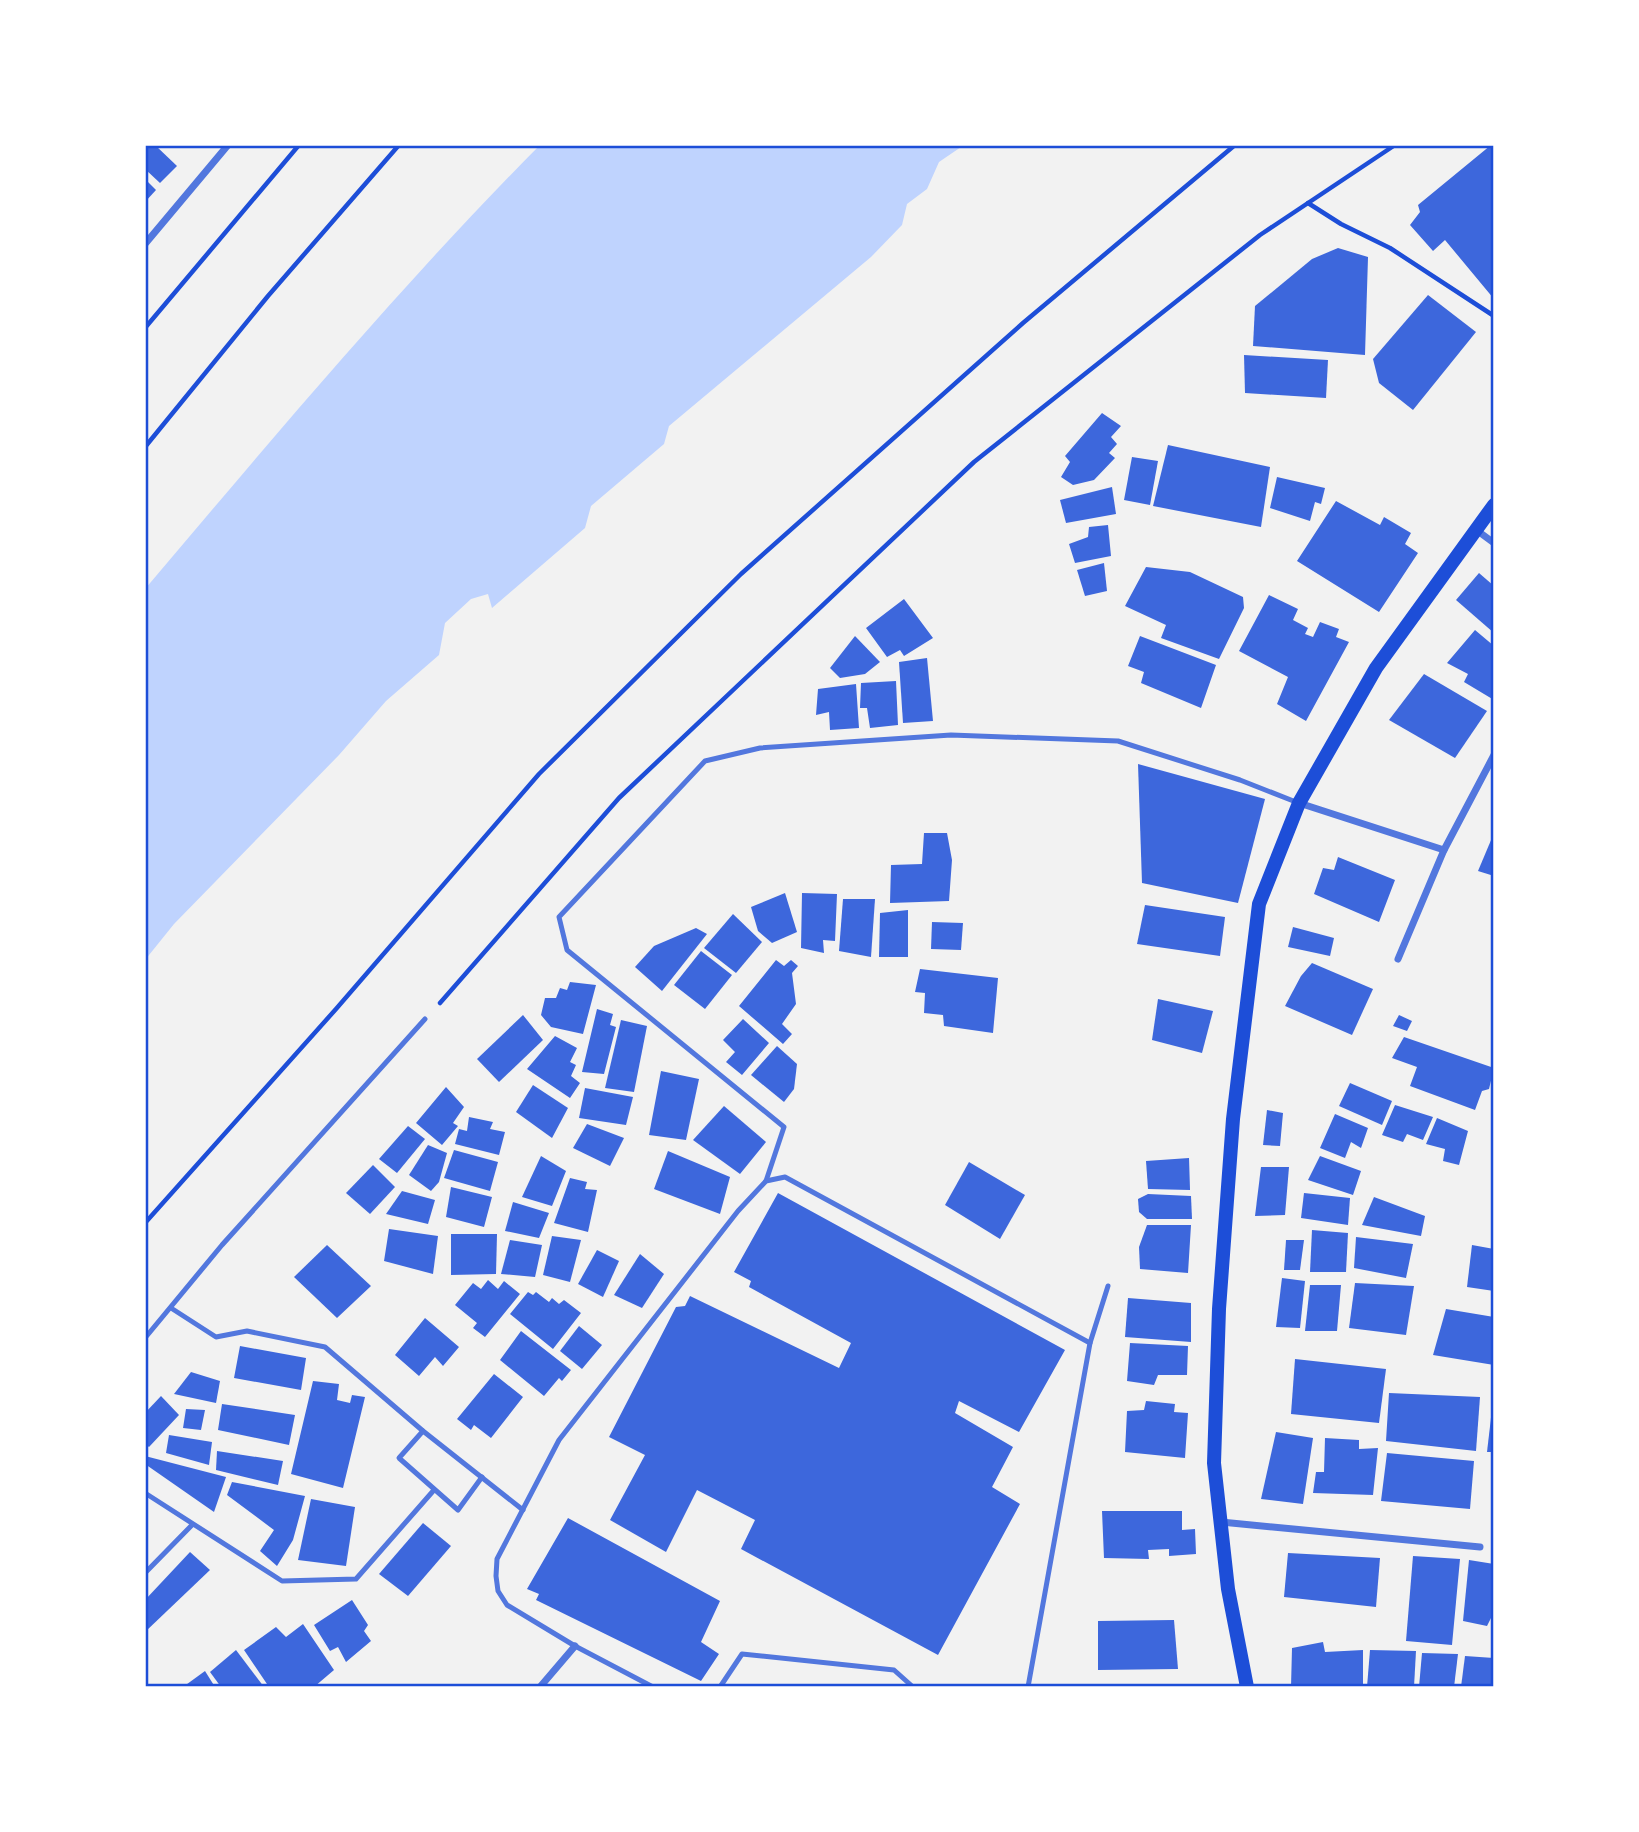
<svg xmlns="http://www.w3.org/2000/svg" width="1639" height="1832" viewBox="0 0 1639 1832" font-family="'Zilla Slab',serif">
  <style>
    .water { fill: #bfd3fe }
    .building { fill: #3d67dc }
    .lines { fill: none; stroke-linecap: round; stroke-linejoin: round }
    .path { stroke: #1d4ed8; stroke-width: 4.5 }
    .service { stroke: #5277de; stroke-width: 5 }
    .minor { stroke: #5277de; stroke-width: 7 }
    .secondary { stroke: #1d4ed8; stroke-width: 14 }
    .neatline { fill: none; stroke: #1d4ed8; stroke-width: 2.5 }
  </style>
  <rect width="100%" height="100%" fill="#f2f2f2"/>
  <!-- water -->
  <path class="water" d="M540 145H964L939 162 927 189 907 204 902 225 871 257 669 426 664 444 591 506 585 528 492 608 488 594 471 599 445 623 439 655 386 701 339 755 174 924 145 960V589C273 438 400 286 540 145Z"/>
  <!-- building -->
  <g class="building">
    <polygon points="145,145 155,145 177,166 160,183 145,169"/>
    <polygon points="1491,145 1494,145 1494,299 1445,240 1433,251 1410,225 1420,212 1418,205"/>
    <polygon points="145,179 156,190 145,202"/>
    <polygon points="1338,248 1368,257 1365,355 1253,346 1255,306 1312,259"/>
    <polygon points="1428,295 1476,332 1413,410 1379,383 1373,359"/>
    <polygon points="1244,355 1328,360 1326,398 1245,393"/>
    <polygon points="1102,413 1121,426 1111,437 1117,444 1109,453 1115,458 1094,480 1073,485 1061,477 1070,462 1065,456"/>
    <polygon points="1168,445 1270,467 1261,527 1153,506"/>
    <polygon points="1132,457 1158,461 1150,505 1124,500"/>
    <polygon points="1277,477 1325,488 1321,504 1315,502 1310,521 1270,508"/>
    <polygon points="1112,487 1116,514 1066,523 1060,500"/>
    <polygon points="1336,501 1380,525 1384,517 1411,533 1405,544 1418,553 1379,612 1297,561"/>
    <polygon points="1108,525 1111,556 1075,563 1069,544 1088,537 1089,527"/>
    <polygon points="1104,563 1107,591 1085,596 1077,570"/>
    <polygon points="1146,567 1190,572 1243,597 1244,608 1219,659 1161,638 1166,625 1125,606"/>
    <polygon points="1479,573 1494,586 1494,633 1456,600"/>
    <polygon points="1269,595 1298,609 1293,620 1308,628 1305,634 1313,637 1320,622 1339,629 1336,637 1349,642 1306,721 1277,704 1288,677 1239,651"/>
    <polygon points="904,599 933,638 904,656 900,650 887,657 866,628"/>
    <polygon points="1475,630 1494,646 1494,700 1464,682 1468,674 1447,663"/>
    <polygon points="855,636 880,662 865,674 840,678 830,668"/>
    <polygon points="1140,636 1216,665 1201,708 1141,683 1144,672 1128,666"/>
    <polygon points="927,658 933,721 903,723 899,662"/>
    <polygon points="1424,674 1487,711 1455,758 1389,720"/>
    <polygon points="896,681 898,725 870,728 867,708 860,708 861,683"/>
    <polygon points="856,684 859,728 830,730 829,712 816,715 818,689"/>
    <polygon points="1138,764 1265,799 1238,903 1142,883"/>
    <polygon points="924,833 947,833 952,860 949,901 890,903 891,865 922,864"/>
    <polygon points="1494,833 1494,876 1478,871"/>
    <polygon points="1338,857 1395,880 1379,922 1314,894 1323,868 1334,870"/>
    <polygon points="785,893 797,932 772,943 758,931 751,907"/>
    <polygon points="802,893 837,894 835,941 823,940 824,953 801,948"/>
    <polygon points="843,899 875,899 871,957 839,951"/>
    <polygon points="1145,905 1225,917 1220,956 1137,944"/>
    <polygon points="908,910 908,957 879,957 880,913"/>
    <polygon points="733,914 762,942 736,973 704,948"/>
    <polygon points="932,922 963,923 961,950 931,949"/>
    <polygon points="1293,927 1334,938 1330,956 1288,947"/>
    <polygon points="696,928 707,934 662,991 635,967 654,946"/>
    <polygon points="701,951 732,975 705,1009 674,985"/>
    <polygon points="776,960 784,966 791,960 798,966 792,973 796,1004 782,1024 792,1034 783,1044 739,1006"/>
    <polygon points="1312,963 1373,989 1352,1035 1285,1006 1301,976"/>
    <polygon points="920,969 998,978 993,1033 944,1026 943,1015 924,1013 925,993 915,992"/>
    <polygon points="570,982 596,985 583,1034 551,1027 541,1015 545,998 556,998 560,988 567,990"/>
    <polygon points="1158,999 1213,1011 1202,1053 1152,1040"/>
    <polygon points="597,1009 613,1014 610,1025 616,1027 604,1074 582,1072"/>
    <polygon points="523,1015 543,1040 499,1082 477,1059"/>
    <polygon points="1399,1015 1412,1021 1407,1031 1393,1026"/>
    <polygon points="743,1019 769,1043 742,1075 726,1062 735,1052 723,1040"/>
    <polygon points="621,1020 647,1026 634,1092 605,1088"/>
    <polygon points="555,1036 577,1048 570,1062 576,1065 571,1076 580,1083 570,1098 527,1069"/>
    <polygon points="1404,1037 1494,1068 1489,1089 1482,1091 1475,1110 1410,1086 1417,1067 1392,1058"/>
    <polygon points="777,1046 797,1064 794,1089 784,1102 751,1075"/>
    <polygon points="661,1071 699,1079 686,1140 649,1135"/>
    <polygon points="1350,1083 1392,1101 1382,1125 1339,1106"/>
    <polygon points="533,1085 568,1108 552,1138 516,1112"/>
    <polygon points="446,1087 464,1107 453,1123 458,1126 442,1145 416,1123"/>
    <polygon points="585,1088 633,1097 626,1125 579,1118"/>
    <polygon points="1395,1105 1433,1117 1423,1140 1407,1134 1403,1142 1382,1135"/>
    <polygon points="724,1106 766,1142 740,1174 693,1140"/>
    <polygon points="1267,1110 1283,1113 1280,1146 1263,1145"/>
    <polygon points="1335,1114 1368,1128 1361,1148 1351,1142 1345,1158 1320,1148"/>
    <polygon points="469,1117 493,1122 490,1129 505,1132 499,1155 455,1144 459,1129 467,1131"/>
    <polygon points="1437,1118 1468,1131 1459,1165 1443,1161 1445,1149 1426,1144"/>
    <polygon points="587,1124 624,1138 610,1166 573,1148"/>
    <polygon points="408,1126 425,1139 397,1173 379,1159"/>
    <polygon points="428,1145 447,1153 439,1182 431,1191 409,1175"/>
    <polygon points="454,1150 498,1162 490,1191 444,1178"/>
    <polygon points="668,1151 730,1177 720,1214 654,1189"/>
    <polygon points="541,1156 566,1171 552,1206 522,1197"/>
    <polygon points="1320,1156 1361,1171 1353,1195 1308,1180"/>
    <polygon points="1189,1158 1190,1190 1148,1189 1146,1161"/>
    <polygon points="969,1162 1025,1195 1000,1239 945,1205"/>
    <polygon points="373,1165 395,1187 370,1214 346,1193"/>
    <polygon points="1261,1167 1289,1167 1285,1215 1255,1216"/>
    <polygon points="570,1178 587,1182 585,1189 597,1190 588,1232 554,1223"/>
    <polygon points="451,1187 492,1197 484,1227 446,1217"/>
    <polygon points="402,1191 435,1200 428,1224 386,1214"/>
    <polygon points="778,1193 1065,1350 1019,1432 959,1401 955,1413 1013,1447 992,1487 1020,1504 938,1655 741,1549 755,1520 697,1490 666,1552 610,1520 645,1455 609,1437 676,1307 685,1306 690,1296 839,1368 851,1343 749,1287 751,1281 734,1272"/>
    <polygon points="1304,1193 1350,1198 1348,1225 1301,1218"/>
    <polygon points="1148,1194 1191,1196 1192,1219 1147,1219 1139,1212 1138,1199"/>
    <polygon points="1374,1197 1425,1216 1421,1236 1362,1225"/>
    <polygon points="513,1202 549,1213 539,1238 505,1231"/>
    <polygon points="1147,1225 1191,1225 1188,1273 1140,1269 1139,1247"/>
    <polygon points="389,1229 438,1236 433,1274 384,1261"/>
    <polygon points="1312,1230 1348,1233 1346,1272 1310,1272"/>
    <polygon points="451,1234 497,1234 496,1274 451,1275"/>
    <polygon points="552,1236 581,1240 570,1282 543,1275"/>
    <polygon points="1356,1237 1413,1244 1406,1278 1354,1268"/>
    <polygon points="510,1240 542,1245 535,1277 501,1274"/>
    <polygon points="1286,1240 1304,1240 1300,1270 1284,1270"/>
    <polygon points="327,1245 371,1286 337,1318 294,1277"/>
    <polygon points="1472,1245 1494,1249 1494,1291 1467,1287"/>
    <polygon points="597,1250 619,1261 603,1297 578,1284"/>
    <polygon points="640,1254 664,1274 642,1308 614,1295"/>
    <polygon points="1282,1278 1305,1281 1300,1328 1276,1327"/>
    <polygon points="488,1280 498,1289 504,1281 520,1294 485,1337 473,1328 477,1323 455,1305 473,1283 481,1289"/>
    <polygon points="1355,1283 1414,1286 1406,1335 1349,1328"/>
    <polygon points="1310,1285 1341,1285 1337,1331 1305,1331"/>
    <polygon points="528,1292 533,1295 536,1292 549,1302 552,1298 559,1304 564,1300 581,1313 553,1349 510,1314"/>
    <polygon points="1128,1298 1191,1303 1191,1342 1125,1337"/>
    <polygon points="1446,1309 1494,1317 1494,1365 1433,1355"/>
    <polygon points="425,1318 459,1347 443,1366 435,1357 419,1376 395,1355"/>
    <polygon points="579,1326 602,1345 582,1369 560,1351"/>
    <polygon points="521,1331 571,1370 562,1381 559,1378 544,1396 500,1360"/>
    <polygon points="1130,1343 1188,1346 1187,1375 1158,1375 1154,1385 1127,1381"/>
    <polygon points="240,1346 306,1358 301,1390 234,1378"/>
    <polygon points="1295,1359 1386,1369 1379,1423 1291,1414"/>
    <polygon points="191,1372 220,1381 216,1403 174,1394"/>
    <polygon points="494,1374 523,1397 491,1438 474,1425 471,1430 457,1419"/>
    <polygon points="313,1381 339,1384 337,1400 350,1403 352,1395 365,1397 343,1488 291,1474"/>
    <polygon points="1389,1393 1480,1397 1476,1451 1386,1441"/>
    <polygon points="161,1396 179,1415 149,1447 145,1444 145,1413"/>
    <polygon points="1146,1401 1175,1404 1174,1412 1188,1413 1185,1458 1125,1452 1127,1411 1144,1410"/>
    <polygon points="222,1404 295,1415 289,1445 218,1430"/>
    <polygon points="186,1409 205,1410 201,1430 183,1428"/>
    <polygon points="1492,1409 1494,1409 1494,1452 1487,1452"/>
    <polygon points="1276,1432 1313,1438 1303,1504 1261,1499"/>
    <polygon points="169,1435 212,1442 209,1465 166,1453"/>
    <polygon points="1325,1438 1359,1440 1359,1449 1378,1448 1373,1495 1313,1493 1316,1472 1324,1472"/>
    <polygon points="217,1451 283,1461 278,1485 216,1470"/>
    <polygon points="1387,1453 1474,1461 1470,1509 1381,1501"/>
    <polygon points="145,1456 226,1477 214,1512 145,1464"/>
    <polygon points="232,1482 305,1496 293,1540 277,1566 260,1551 274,1530 227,1495"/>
    <polygon points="311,1499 355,1507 346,1566 298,1560"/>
    <polygon points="1102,1511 1182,1511 1182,1530 1195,1529 1196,1554 1169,1556 1169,1549 1148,1550 1149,1559 1104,1558"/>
    <polygon points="568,1518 720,1601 701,1642 719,1654 701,1681 536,1600 539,1594 527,1589"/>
    <polygon points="423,1523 451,1546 408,1596 379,1574"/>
    <polygon points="190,1552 210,1570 145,1632 145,1600"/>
    <polygon points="1288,1553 1380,1558 1376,1607 1284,1597"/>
    <polygon points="1413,1556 1460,1559 1452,1645 1406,1641"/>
    <polygon points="1469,1560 1494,1564 1494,1612 1487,1626 1463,1621"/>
    <polygon points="352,1600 368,1625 364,1631 371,1641 346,1662 338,1647 330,1651 314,1625"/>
    <polygon points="1174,1620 1178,1669 1098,1670 1098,1621"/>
    <polygon points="303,1624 334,1670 314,1687 269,1687 244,1650 276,1627 286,1637"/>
    <polygon points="1323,1642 1325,1652 1363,1650 1363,1687 1291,1687 1292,1648"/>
    <polygon points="236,1650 264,1687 221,1687 210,1672"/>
    <polygon points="1370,1650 1416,1651 1414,1687 1367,1687"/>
    <polygon points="1422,1653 1458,1654 1454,1687 1419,1687"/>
    <polygon points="1465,1656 1494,1658 1494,1687 1461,1687"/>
    <polygon points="205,1671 215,1687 183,1687"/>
  </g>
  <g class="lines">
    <!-- path -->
    <g class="path">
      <polyline points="1308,203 1341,224 1390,248 1494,316"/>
      <polyline points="145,328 299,145"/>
      <polyline points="145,447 268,296 399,145"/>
      <polyline points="440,1003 619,798 974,462 1260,235 1395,145"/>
      <polyline points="145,1223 336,1009 539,774 741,574 1023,323 1235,145"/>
    </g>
    <!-- service -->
    <g class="service">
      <polyline points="766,1181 784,1127 567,950 559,917 705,761 760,748 951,735 1118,741 1240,780 1296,802"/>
      <polyline points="171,1308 216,1337 247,1331 325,1347 423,1431 523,1510"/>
      <polyline points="145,1338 222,1245 425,1019"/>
      <polyline points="423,1431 399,1458 458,1510 482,1477"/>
      <polyline points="145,1493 282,1581 356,1579 434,1490"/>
      <polyline points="145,1573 192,1525"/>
      <polyline points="653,1687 575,1646 507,1605 498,1591 496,1576 497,1559 559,1440 738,1211 766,1181 785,1177 1090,1343"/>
      <polyline points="720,1687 742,1654 894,1670 913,1687"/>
      <polyline points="1028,1687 1090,1343 1108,1286"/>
    </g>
    <!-- minor -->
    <g class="minor">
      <polyline points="145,244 228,145"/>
      <polyline points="1475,529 1494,543"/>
      <polyline points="1299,803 1444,850 1494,755"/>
      <polyline points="1398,959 1444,850"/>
      <polyline points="1221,1522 1480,1547"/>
      <polyline points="540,1687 575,1646"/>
    </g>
    <!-- secondary -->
    <polyline class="secondary" points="1247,1687 1228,1589 1214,1463 1219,1309 1233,1119 1259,904 1299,803 1376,668 1494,505"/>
  </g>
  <!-- border -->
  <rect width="1639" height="1832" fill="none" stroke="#ffffff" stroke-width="294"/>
  <rect x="147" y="147" width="1345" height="1538" class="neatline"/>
</svg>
